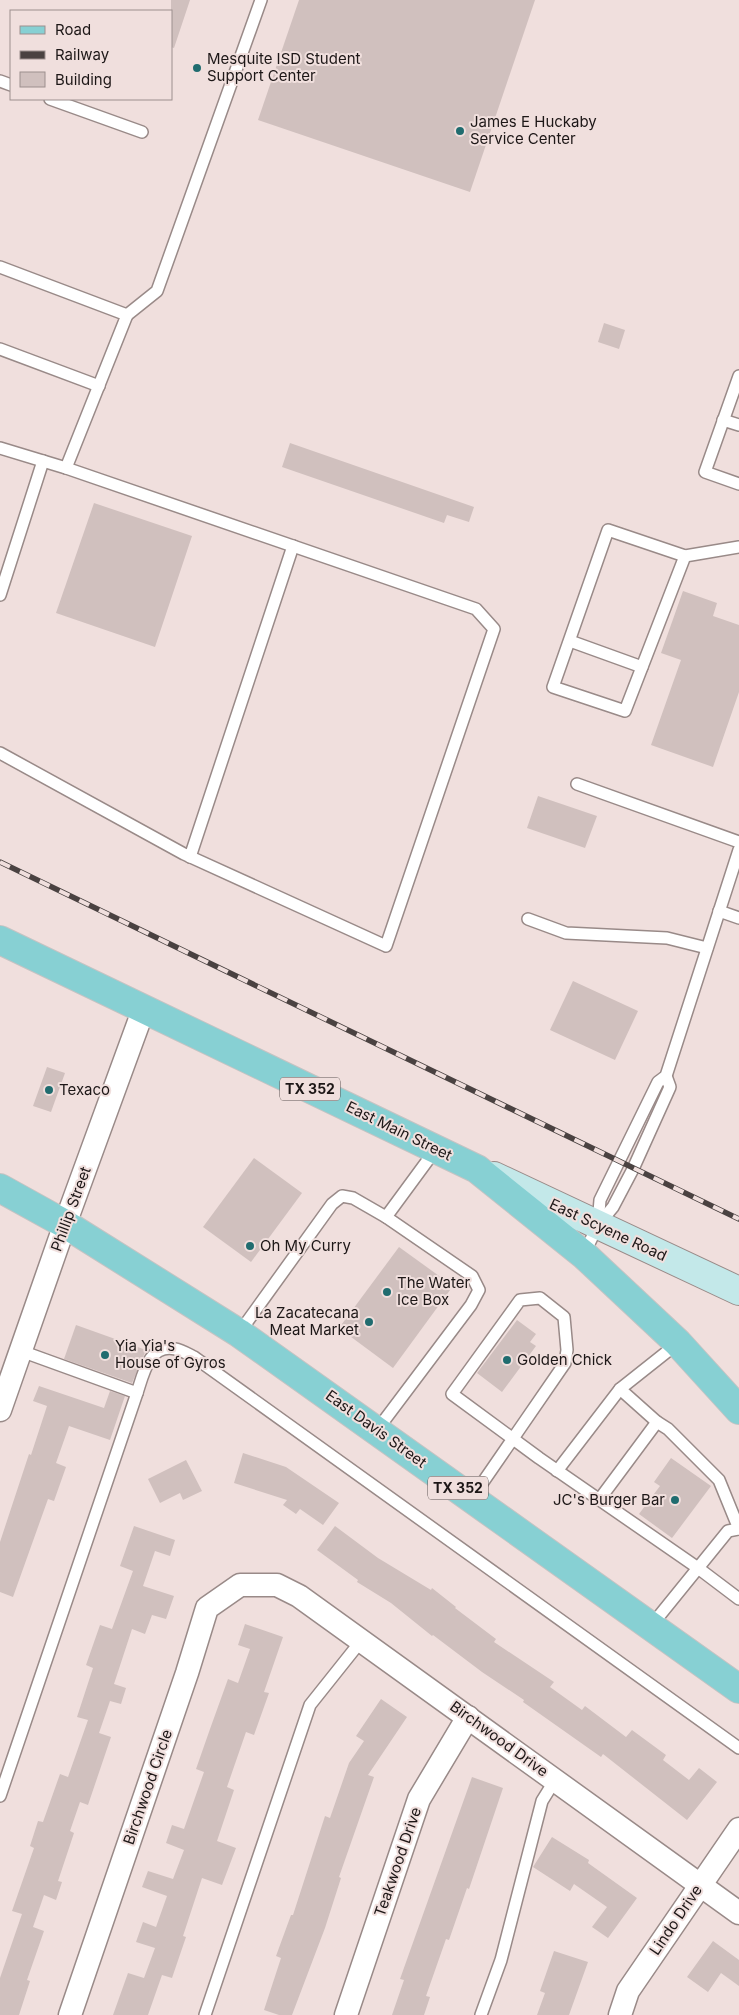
<svg xmlns="http://www.w3.org/2000/svg" width="739" height="2015" viewBox="0 0 739 2015" font-family="Inter,sans-serif">
  <style>
    .building { fill: #d0c0be }
    .lines { fill: none; stroke-linecap: round; stroke-linejoin: round }
    .lane-casing { stroke: #998a88; stroke-width: 14 }
    .street-casing { stroke: #998a88; stroke-width: 25 }
    .secondary-casing { stroke: #998a88; stroke-width: 30 }
    .primary-casing { stroke: #c4c3c3; stroke-width: 30 }
    .lane { stroke: #fff; stroke-width: 11 }
    .street { stroke: #fff; stroke-width: 22 }
    .secondary { stroke: #c3e8e9; stroke-width: 28 }
    .primary { stroke: #87d0d3; stroke-width: 28 }
    .rail-casing { stroke: #4a4241; stroke-width: 5.5 }
    .rail { stroke: #f0dfdd; stroke-width: 4; stroke-dasharray: 11; stroke-linecap: butt }
    .poi-dot { fill: #206c6f; stroke: #f0dfdd; stroke-width: 2 }
    .labels { text-anchor: middle; stroke-width: 4; stroke-linejoin: round; paint-order: stroke }
    .shield { fill: #f0dfdd; stroke: #5c5352; stroke-width: 1 }
    .shield-label { font-size: 14px; font-weight: bold; fill: #1d1717 }
    .poi-label { font-size: 15px; fill: #1d1717; stroke: #f0dfdd; text-anchor: start }
    .street-label { font-size: 15px; fill: #1d1717; stroke: #f0dfdd }
  </style>
  <rect width="100%" height="100%" fill="#f0dfdd"/>
  <!-- building -->
  <g class="building">
    <polygon points="171,0 190,0 174,48 171,47"/>
    <polygon points="299,0 535,0 470,192 258,120"/>
    <polygon points="604,323 625,330 619,349 598,342"/>
    <polygon points="290,443 474,507 469,522 447,515 444,523 282,467"/>
    <polygon points="94,503 192,536 155,647 56,613"/>
    <polygon points="683,591 717,603 713,616 739,625 739,692 713,767 651,745 681,660 661,653"/>
    <polygon points="538,796 597,816 585,848 527,828"/>
    <polygon points="573,981 638,1011 615,1060 550,1030"/>
    <polygon points="47,1067 65,1073 51,1112 33,1106"/>
    <polygon points="254,1158 302,1193 251,1262 203,1227"/>
    <polygon points="399,1247 453,1286 393,1368 339,1328"/>
    <polygon points="517,1320 536,1334 530,1342 536,1346 502,1392 477,1373"/>
    <polygon points="76,1325 146,1350 132,1383 64,1359"/>
    <polygon points="39,1386 104,1408 110,1391 125,1396 110,1440 69,1426 56,1463 66,1467 54,1501 48,1499 13,1597 0,1592 0,1542 29,1454 31,1455 47,1406 33,1401"/>
    <polygon points="243,1453 286,1467 339,1503 323,1525 300,1509 296,1514 283,1505 287,1500 234,1483"/>
    <polygon points="671,1458 711,1486 672,1538 639,1514 660,1486 654,1482"/>
    <polygon points="186,1460 202,1491 183,1500 180,1493 160,1503 148,1479"/>
    <polygon points="134,1526 175,1540 170,1556 155,1551 143,1586 174,1596 166,1619 152,1615 145,1634 132,1629 114,1684 126,1688 121,1704 110,1701 99,1733 111,1737 88,1805 80,1802 70,1831 74,1833 58,1881 62,1882 56,1900 44,1895 33,1927 44,1931 27,1980 30,1981 19,2015 0,2015 0,1978 22,1914 12,1911 34,1848 30,1846 38,1821 43,1822 60,1774 68,1777 88,1720 77,1717 93,1668 86,1665 100,1625 112,1629 133,1571 120,1566"/>
    <polygon points="335,1526 378,1558 431,1590 432,1588 456,1607 455,1608 496,1639 494,1642 554,1682 550,1687 582,1710 585,1706 626,1737 632,1730 666,1755 663,1760 689,1780 699,1768 717,1782 687,1820 603,1754 601,1757 523,1702 524,1700 482,1672 433,1635 432,1636 391,1603 357,1582 358,1580 317,1550"/>
    <polygon points="245,1624 283,1637 264,1692 269,1693 254,1735 246,1732 227,1787 234,1790 217,1841 236,1848 222,1885 202,1878 183,1936 186,1937 172,1978 162,1975 148,2015 113,2015 128,1973 144,1978 155,1948 136,1942 143,1922 156,1927 167,1896 142,1887 148,1871 173,1879 184,1850 166,1843 172,1825 184,1829 204,1772 196,1769 210,1729 228,1679 238,1683 250,1649 238,1645"/>
    <polygon points="381,1699 407,1717 368,1775 374,1777 339,1877 341,1878 325,1928 292,2015 279,2015 264,2010 281,1958 276,1956 291,1915 293,1915 325,1816 330,1818 349,1763 364,1741 356,1736"/>
    <polygon points="472,1777 503,1788 469,1889 467,1888 449,1940 446,1939 426,1996 430,1997 424,2015 392,2015 404,1980 400,1979"/>
    <polygon points="552,1837 589,1860 588,1863 637,1898 608,1938 592,1927 607,1907 574,1884 570,1891 533,1867"/>
    <polygon points="713,1941 739,1960 739,1986 721,1973 708,1992 687,1977"/>
    <polygon points="554,1951 588,1962 569,2015 537,2015 545,1993 540,1991"/>
  </g>
  <g class="lines">
    <!-- lane casing -->
    <g class="lane-casing">
      <g id="lane">
        <polyline points="0,81 11,85"/>
        <polyline points="50,99 142,132"/>
        <polyline points="0,267 127,315 66,468 476,609 494,629 386,946 184,854 0,753"/>
        <polyline points="127,315 157,291 261,0"/>
        <polyline points="0,349 99,386"/>
        <polyline points="739,376 705,472 739,484"/>
        <polyline points="723,420 739,425"/>
        <polyline points="0,448 66,468"/>
        <polyline points="685,556 625,711 553,687 608,530 685,556 739,547"/>
        <polyline points="0,595 43,461"/>
        <polyline points="570,641 642,667"/>
        <polyline points="577,784 739,842"/>
        <polyline points="190,857 293,546"/>
        <polyline points="719,911 739,918"/>
        <polyline points="528,919 566,933 667,938 707,948"/>
        <polyline points="598,1224 600,1200 658,1082 666,1076 739,850"/>
        <polyline points="584,1254 598,1225 613,1207 633,1169 670,1087 666,1076"/>
        <polyline points="239,1333 332,1204 342,1196 353,1198 386,1217 436,1149"/>
        <path d="M21 1351 137 1393C143 1375 149 1343 175 1349 181 1350 188 1354 194 1357L739 1748"/>
        <polyline points="620,1389 657,1422"/>
        <polyline points="377,1430 471,1305 479,1290 472,1276 386,1217"/>
        <polyline points="557,1471 620,1389 678,1343"/>
        <polyline points="472,1498 565,1363 567,1350 564,1317 540,1298 520,1300 452,1394 539,1458 698,1568 739,1599"/>
        <polyline points="599,1500 657,1422 668,1429 719,1480 739,1529"/>
        <polyline points="651,1626 728,1531 739,1529"/>
        <polyline points="0,1796 137,1393"/>
        <polyline points="205,2015 310,1705 361,1641"/>
        <polyline points="481,2015 501,1960 542,1801 555,1780"/>
      </g>
    </g>
    <!-- street casing -->
    <g class="street-casing">
      <g id="street">
        <polyline points="0,1410 65,1224 144,1008"/>
        <polyline points="70,2015 187,1673 207,1608 240,1585 277,1585 299,1596 739,1913"/>
        <polyline points="346,2015 419,1799 468,1717"/>
        <polyline points="620,2015 628,1991 739,1829"/>
      </g>
    </g>
    <!-- secondary casing -->
    <g class="secondary-casing">
      <polyline id="secondary" points="494,1176 739,1291"/>
    </g>
    <!-- primary casing -->
    <g class="primary-casing">
      <g id="primary">
        <polyline points="0,940 477,1169 584,1255 678,1343 739,1410"/>
        <polyline points="0,1188 65,1224 239,1333 739,1689"/>
      </g>
    </g>
    <!-- lane -->
    <use href="#lane" class="lane"/>
    <!-- street -->
    <use href="#street" class="street"/>
    <!-- secondary -->
    <use href="#secondary" class="secondary"/>
    <!-- primary -->
    <use href="#primary" class="primary"/>
    <!-- rail casing -->
    <g class="rail-casing">
      <polyline id="rail" points="0,862 739,1219"/>
    </g>
    <!-- rail -->
    <use href="#rail" class="rail"/>
  </g>
  <!-- markers -->
  <g class="poi-dot">
    <circle cx="197" cy="68" r="5"/>
    <circle cx="460" cy="131" r="5"/>
    <circle cx="49" cy="1090" r="5"/>
    <circle cx="250" cy="1246" r="5"/>
    <circle cx="387" cy="1292" r="5"/>
    <circle cx="369" cy="1322" r="5"/>
    <circle cx="105" cy="1355" r="5"/>
    <circle cx="507" cy="1360" r="5"/>
    <circle cx="675" cy="1500" r="5"/>
  </g>
  <g class="labels">
    <!-- shield labels -->
    <g class="shield">
      <rect x="280" y="1077.5" width="60" height="23" rx="4"/>
      <rect x="428" y="1476.5" width="60" height="23" rx="4"/>
    </g>
    <g class="shield-label">
      <text x="310" y="1094">TX 352</text>
      <text x="458" y="1493">TX 352</text>
    </g>
    <!-- poi labels -->
    <g class="poi-label">
      <text x="207" y="64">Mesquite ISD Student<tspan x="207" dy="17">Support Center</tspan></text>
      <text x="470" y="127">James E Huckaby<tspan x="470" dy="17">Service Center</tspan></text>
      <text x="59" y="1095">Texaco</text>
      <text x="260" y="1251">Oh My Curry</text>
      <text x="397" y="1288">The Water<tspan x="397" dy="17">Ice Box</tspan></text>
      <text x="359" y="1318" text-anchor="end">La Zacatecana<tspan x="359" dy="17">Meat Market</tspan></text>
      <text x="115" y="1351">Yia Yia's<tspan x="115" dy="17">House of Gyros</tspan></text>
      <text x="517" y="1365">Golden Chick</text>
      <text x="665" y="1505" text-anchor="end">JC's Burger Bar</text>
    </g>
    <!-- street labels -->
    <g class="street-label">
      <text transform="translate(399 1131) rotate(26)" y="5">East Main Street</text>
      <text transform="translate(71 1209) rotate(-70)" y="5">Phillip Street</text>
      <text transform="translate(608 1230) rotate(25)" y="5">East Scyene Road</text>
      <text transform="translate(376 1429) rotate(36)" y="5">East Davis Street</text>
      <text transform="translate(499 1739) rotate(36)" y="5">Birchwood Drive</text>
      <text transform="translate(148 1787) rotate(-71)" y="5">Birchwood Circle</text>
      <text transform="translate(398 1862) rotate(-71)" y="5">Teakwood Drive</text>
      <text transform="translate(676 1920) rotate(-56)" y="5">Lindo Drive</text>
    </g>
  </g>
  <!-- legend -->
  <rect x="10" y="10" width="162" height="90" fill="#f0dfdd" stroke="#9c8f8e"/>
  <rect x="20" y="26" width="25" height="8" fill="#87d0d3" stroke="#9c8f8e"/>
  <text x="55" y="35" font-size="15" fill="#1d1717">Road</text>
  <rect x="20" y="51" width="25" height="8" fill="#4a4241" stroke="#9c8f8e"/>
  <text x="55" y="60" font-size="15" fill="#1d1717">Railway</text>
  <rect x="20" y="72" width="25" height="15" fill="#d0c0be" stroke="#9c8f8e"/>
  <text x="55" y="85" font-size="15" fill="#1d1717">Building</text>
</svg>
